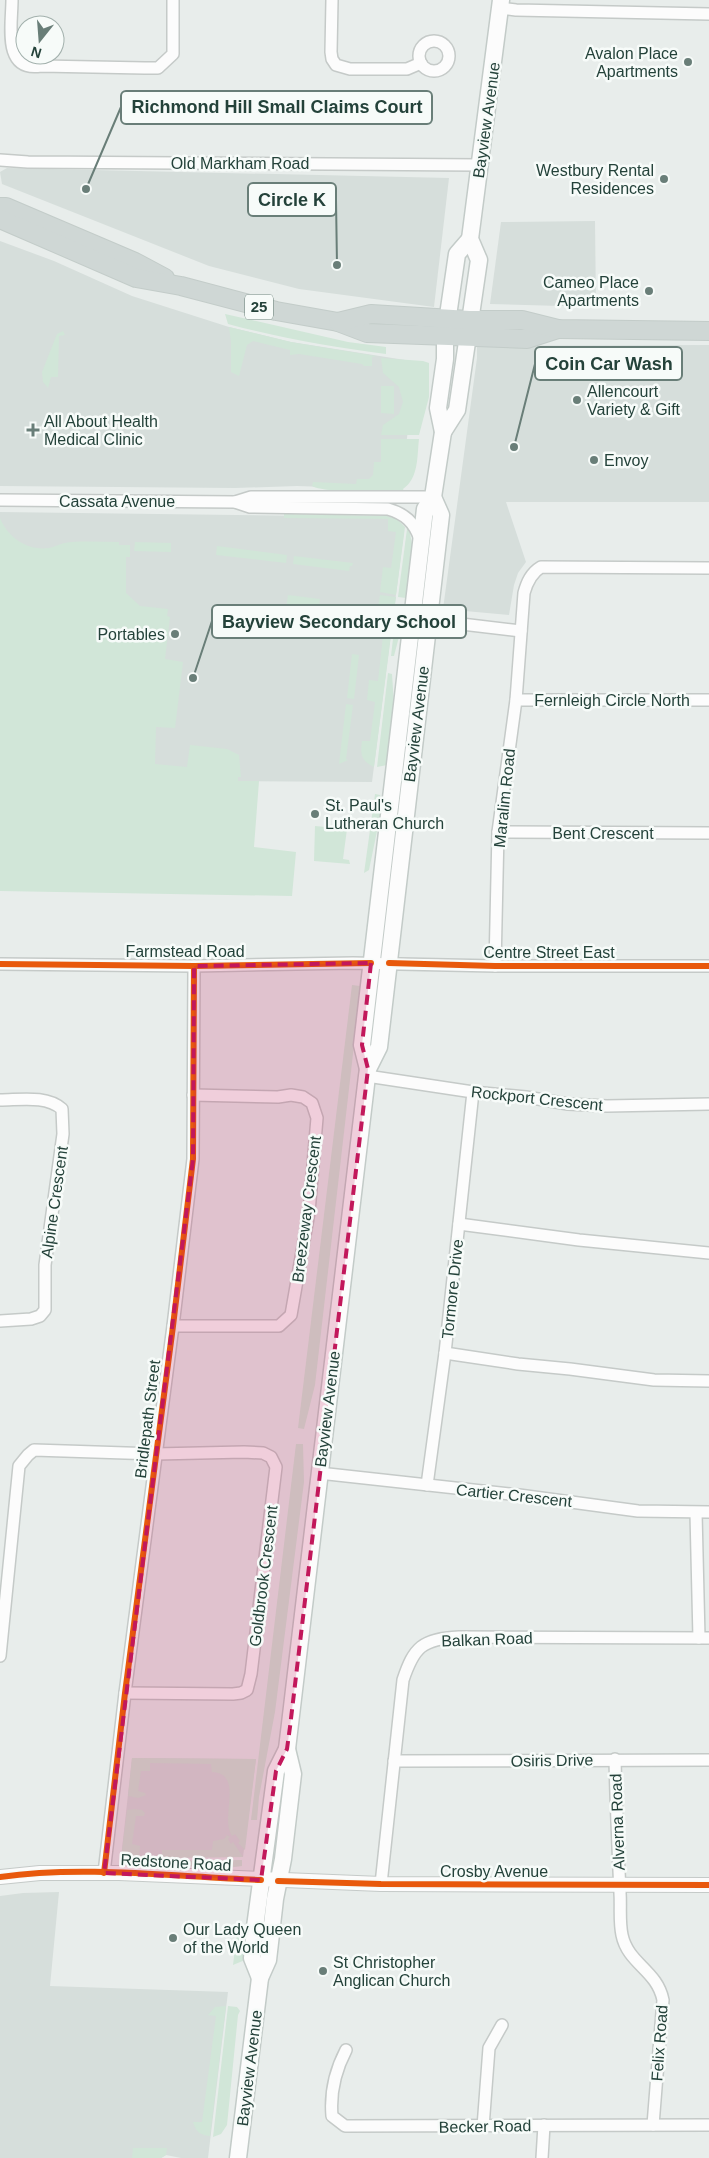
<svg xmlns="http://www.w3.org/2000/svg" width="709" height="2158" viewBox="0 0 709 2158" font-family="Arial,sans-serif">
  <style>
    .built { fill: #d6dedb }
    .green { fill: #d1e6d8 }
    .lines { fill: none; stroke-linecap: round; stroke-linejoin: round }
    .minor-casing { stroke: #c5cac8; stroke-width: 14 }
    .tertiary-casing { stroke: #c5cac8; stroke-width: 16 }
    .secondary-casing { stroke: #c3cbc8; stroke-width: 19 }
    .primary-casing { stroke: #c3ccc9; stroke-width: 20 }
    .minor { stroke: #fcfcfc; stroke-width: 11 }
    .tertiary { stroke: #fcfcfc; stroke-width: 14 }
    .secondary { stroke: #fcfcfc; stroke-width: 16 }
    .primary { stroke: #cfd7d5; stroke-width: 18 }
    .cycleway-casing { stroke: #f7fbf9; stroke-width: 9 }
    .cycleway { stroke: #e8590c; stroke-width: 6 }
    .marked { fill: #c2185b; fill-opacity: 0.2; stroke: #c2185b; stroke-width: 4; stroke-dasharray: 10 6; stroke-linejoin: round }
    .poi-dot { fill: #697e78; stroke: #f7fbf9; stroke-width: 2 }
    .labels { text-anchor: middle; stroke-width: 5; stroke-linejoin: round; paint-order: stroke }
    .shield { fill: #f7fbf9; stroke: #637a73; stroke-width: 1 }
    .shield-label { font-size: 15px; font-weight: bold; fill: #24423a }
    .poi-label { font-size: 16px; fill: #24423a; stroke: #f7fbf9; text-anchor: start }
    .street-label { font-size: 16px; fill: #24423a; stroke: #f7fbf9 }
    .leader { fill: none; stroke: #697e78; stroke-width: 2 }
    .callout-dot { fill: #697e78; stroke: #f7fbf9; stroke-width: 2 }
    .callout { fill: #f7fbf9; stroke: #697e78; stroke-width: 2 }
    .callout-label { font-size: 18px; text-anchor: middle; font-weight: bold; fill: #24423a }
  </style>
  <rect width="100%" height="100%" fill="#e8edeb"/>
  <!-- built -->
  <g class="built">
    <polygon points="7,168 449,178 434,307 299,289 209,266 2,184 0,172"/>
    <polygon points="595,221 596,307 490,304 501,222"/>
    <polygon points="0,241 54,261 132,296 229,327 291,342 405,360 414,380 403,471 355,488 297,486 235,488 0,486"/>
    <polygon points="709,345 709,502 506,502 526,562 518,573 514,585 509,615 443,609 477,358 477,346"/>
    <polygon points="0,512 390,517 404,532 372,782 184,781 0,891"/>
    <polygon points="132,1758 256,1759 243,1857 121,1858"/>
    <polygon points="59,1892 50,1986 228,1992 208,2158 181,2158 166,2155 161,2158 0,2158 0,1896 23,1893"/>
  </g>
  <!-- green -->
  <g class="green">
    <path d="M225 314 348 342 386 347V354C332 347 280 338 228 324Z"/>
    <polygon points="229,327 291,342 376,356 372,357 372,366 364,366 362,364 299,354 290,355 290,350 253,341 247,345 239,376 231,372 231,342"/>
    <polygon points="63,331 65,335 59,336 58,377 51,377 48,388 43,382 42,372 57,334"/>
    <polygon points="381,358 423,361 429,363 429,397 419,435 381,435 383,425 399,414 403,402 399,387 383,373"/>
    <polygon points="381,386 394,386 394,414 381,413"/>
    <path d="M381 439H419C417 456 419 478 403 489L404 491C394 496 320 492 312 486L313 482 356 484 357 479H369L373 475 374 462H381Z"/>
    <polygon points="284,514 387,516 397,519 405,527 396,595 380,592 383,567 391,568 396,532 388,531 388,519 284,518"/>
    <path d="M0 518C8 538 28 551 49 548 57 546 64 542 72 542 87 541 103 542 119 542V545H130V557H126V593L140 606 168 609 167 616 170 617 165 659 183 662 175 728 156 727 155 764 187 767 190 745 227 749 239 755 241 777H238V781H259L254 847 296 852 292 896 0 891Z"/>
    <polygon points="409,528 412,544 406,598 398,597 407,529"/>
    <polygon points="135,542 171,543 171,552 134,551"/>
    <polygon points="217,546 287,555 286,563 216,555"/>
    <polygon points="294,556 353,563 352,566 350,566 349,571 293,564"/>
    <polygon points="288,595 320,599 317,620 285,616"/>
    <path d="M380 595 396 597 374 767C361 761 360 754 362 741H370L375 702 367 700 369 680 378 681 386 609 378 607Z"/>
    <polygon points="397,604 407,606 394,656 391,656"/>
    <polygon points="352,654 359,655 354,699 347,698"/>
    <polygon points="388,673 392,674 394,704 387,765 377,767"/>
    <polygon points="346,704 353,705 346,759 348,760 339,764"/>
    <polygon points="375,794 380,795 383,802 369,870 364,873"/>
    <polygon points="315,826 347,829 343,859 349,860 350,864 314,861"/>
    <polygon points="352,985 360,986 360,993 315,1385 304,1429 298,1428"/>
    <polygon points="296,1444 303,1444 304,1482 275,1712 259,1797 257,1820 251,1820"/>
    <path d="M132 1758 256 1759 245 1850 238 1843 240 1841 235 1834 232 1836C219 1817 245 1774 212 1772L211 1764 150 1763V1771H141L138 1791 145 1793 146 1795 138 1798 128 1796Z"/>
    <polygon points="134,1809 142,1810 145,1813 144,1816 136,1816 132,1844 140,1846 139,1858 121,1858 127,1810"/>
    <polygon points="227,1835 230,1837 228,1839 231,1844 233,1842 243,1857 162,1858 162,1850 212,1850 213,1841 224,1839"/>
    <polygon points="242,1860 242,1866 227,1868 158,1865 155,1861"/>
    <polygon points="237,1932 247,1937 245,1960 233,1965"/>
    <path d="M226 2006 210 2136C200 2135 196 2132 193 2122H202L216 2016 208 2015 215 2007Z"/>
    <polygon points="228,2006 237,2007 240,2011 238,2015 227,2125 221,2134 213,2137"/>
    <polygon points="133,2148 167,2148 166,2155 161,2158 132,2158"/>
  </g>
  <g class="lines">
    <!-- minor casing -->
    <g class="minor-casing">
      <g id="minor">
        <path d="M12 0C12 25 2 72 41 66L145 68H158L173 54V0"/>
        <polyline points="332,0 331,52 332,59 336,65 350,69 407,69 421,63"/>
        <polyline points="500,8 516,10 709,14"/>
        <circle cx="434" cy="56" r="15"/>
        <polyline points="0,160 28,162 480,165"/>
        <path d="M0 500 235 502 250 507 388 509C405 514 414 522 420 539"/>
        <polyline points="235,502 251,497 433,497"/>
        <polyline points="428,620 521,631"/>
        <polyline points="516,700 709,700"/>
        <polyline points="498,832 709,833"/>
        <polyline points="0,964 194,966 353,963 495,966 709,966"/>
        <path d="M495 966 498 832 516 700 524 593C527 582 531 573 541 567L709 568"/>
        <polyline points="367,1076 473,1092 526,1097 568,1104 607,1106 709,1104"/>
        <path d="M0 1100C20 1100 46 1095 62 1109L63 1134 45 1265V1310L40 1316 31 1319 0 1321"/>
        <polyline points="459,1224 579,1240 709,1253"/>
        <polyline points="173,1326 279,1326 291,1315 309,1212 317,1118 312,1103 303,1097 291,1095 278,1097 193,1095"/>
        <polyline points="445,1353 518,1364 570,1369 654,1380 709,1381"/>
        <polyline points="319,1473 519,1495 638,1511 709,1512"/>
        <polyline points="427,1485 445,1353 473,1092"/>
        <polyline points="696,1513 699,1638"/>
        <polyline points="0,1656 19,1466 28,1455 34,1450 156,1454 244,1452 263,1453 271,1457 276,1467 251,1674 247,1690 241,1693 233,1694 125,1693"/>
        <path d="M615 1759C616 1804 618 1848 620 1893 621 1906 619 1921 622 1935 628 1964 657 1970 663 2000L653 2125"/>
        <polyline points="394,1761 709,1760"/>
        <polyline points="104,1873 125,1693 173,1326 193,1159 194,966"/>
        <path d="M381 1884 403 1680C414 1647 422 1639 459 1637L709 1638"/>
        <path d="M346 2050C335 2071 330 2093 332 2116L345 2126 709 2125"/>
        <polyline points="483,2127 489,2048 502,2025"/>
        <polyline points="542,2158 544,2125"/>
      </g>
    </g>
    <!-- tertiary casing -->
    <g class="tertiary-casing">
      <polyline id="tertiary" points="0,1877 40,1873 119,1873 381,1884 709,1885"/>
    </g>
    <!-- secondary casing -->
    <g class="secondary-casing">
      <g id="secondary">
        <polyline points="443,432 457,410 479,260 470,239 501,0"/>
        <polyline points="368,1069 362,1045 425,509 433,497 443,432 438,408 445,359 445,336 457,254 470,239"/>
        <polyline points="260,1978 252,1958 255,1927 276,1771 287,1749 367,1076 368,1069 379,1047 441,515 433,497"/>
        <polyline points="238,2158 260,1978 268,1960 275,1899 283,1859 293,1774 287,1749"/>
      </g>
    </g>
    <!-- primary casing -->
    <g class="primary-casing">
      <g id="primary">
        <polyline points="0,207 6,207 135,262 165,278"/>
        <polyline points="0,219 136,278 181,286 276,311 338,322 367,333 527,339 558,329"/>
        <polyline points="338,322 371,314 469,320 522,320 558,329 709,331"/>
      </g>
    </g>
    <!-- minor -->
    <use href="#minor" class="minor"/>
    <!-- tertiary -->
    <use href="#tertiary" class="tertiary"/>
    <!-- secondary -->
    <use href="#secondary" class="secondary"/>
    <!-- primary -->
    <use href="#primary" class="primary"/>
    <!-- cycleway casing -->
    <g class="cycleway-casing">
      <g id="cycleway">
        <polyline points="389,963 495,966 709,966"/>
        <polyline points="0,964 194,966 371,963"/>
        <polyline points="104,1873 125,1693 173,1326 193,1159 194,966"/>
        <path d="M0 1877C84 1865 176 1877 261 1880"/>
        <polyline points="278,1881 381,1884 709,1885"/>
      </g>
    </g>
    <!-- cycleway -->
    <use href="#cycleway" class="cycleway"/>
  </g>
  <!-- marked area -->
  <path class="marked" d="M371 963 362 1045 368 1069 290 1727 287 1749 276 1771 261 1880 104 1873 193 1159 194 966Z"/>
  <!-- markers -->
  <g class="poi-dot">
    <circle cx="688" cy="62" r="5"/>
    <circle cx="664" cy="179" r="5"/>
    <circle cx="649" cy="291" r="5"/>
    <circle cx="577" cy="400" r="5"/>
    <path d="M30.5 422.5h5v5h5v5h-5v5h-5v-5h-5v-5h5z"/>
    <circle cx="594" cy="460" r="5"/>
    <circle cx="175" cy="634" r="5"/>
    <circle cx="315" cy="814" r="5"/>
    <circle cx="173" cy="1938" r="5"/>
    <circle cx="323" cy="1971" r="5"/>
  </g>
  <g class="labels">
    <!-- shield labels -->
    <rect class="shield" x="245" y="294.5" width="28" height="25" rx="4"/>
    <g class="shield-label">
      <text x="259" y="312">25</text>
    </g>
    <!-- poi labels -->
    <g class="poi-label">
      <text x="678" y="59" text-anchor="end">Avalon Place<tspan x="678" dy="18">Apartments</tspan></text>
      <text x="654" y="176" text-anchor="end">Westbury Rental<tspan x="654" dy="18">Residences</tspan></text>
      <text x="639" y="288" text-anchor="end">Cameo Place<tspan x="639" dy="18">Apartments</tspan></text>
      <text x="587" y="397">Allencourt<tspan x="587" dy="18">Variety &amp; Gift</tspan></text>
      <text x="44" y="427">All About Health<tspan x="44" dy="18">Medical Clinic</tspan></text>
      <text x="604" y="466">Envoy</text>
      <text x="165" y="640" text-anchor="end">Portables</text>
      <text x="325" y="811">St. Paul's<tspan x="325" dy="18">Lutheran Church</tspan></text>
      <text x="183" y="1935">Our Lady Queen<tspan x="183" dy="18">of the World</tspan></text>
      <text x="333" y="1968">St Christopher<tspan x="333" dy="18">Anglican Church</tspan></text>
    </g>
    <!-- street labels -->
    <g class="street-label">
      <text transform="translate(486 120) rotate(-82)" y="6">Bayview Avenue</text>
      <text x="240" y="169">Old Markham Road</text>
      <text x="117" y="507">Cassata Avenue</text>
      <text x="612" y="706">Fernleigh Circle North</text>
      <text transform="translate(416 724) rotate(-83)" y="6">Bayview Avenue</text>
      <text transform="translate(504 798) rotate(-84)" y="6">Maralim Road</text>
      <text x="603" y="839">Bent Crescent</text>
      <text x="185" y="957">Farmstead Road</text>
      <text x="549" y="958">Centre Street East</text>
      <text transform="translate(537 1098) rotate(6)" y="6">Rockport Crescent</text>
      <text transform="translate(54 1202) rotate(-82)" y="6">Alpine Crescent</text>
      <text transform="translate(306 1209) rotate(-83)" y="6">Breezeway Crescent</text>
      <text transform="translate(452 1289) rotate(-84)" y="6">Tormore Drive</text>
      <text transform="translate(327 1409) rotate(-83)" y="6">Bayview Avenue</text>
      <text transform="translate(147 1419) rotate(-83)" y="6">Bridlepath Street</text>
      <text transform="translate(514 1495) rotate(6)" y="6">Cartier Crescent</text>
      <text transform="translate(263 1576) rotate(-83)" y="6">Goldbrook Crescent</text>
      <text transform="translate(487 1639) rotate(-2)" y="6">Balkan Road</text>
      <text transform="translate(552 1760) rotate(-1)" y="6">Osiris Drive</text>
      <text transform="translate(617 1822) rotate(-92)" y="6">Alverna Road</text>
      <text transform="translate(176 1862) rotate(3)" y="6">Redstone Road</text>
      <text x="494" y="1877">Crosby Avenue</text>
      <text transform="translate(659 2043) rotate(-86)" y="6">Felix Road</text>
      <text transform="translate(249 2068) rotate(-83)" y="6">Bayview Avenue</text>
      <text transform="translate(485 2126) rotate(-1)" y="6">Becker Road</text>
    </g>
  </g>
  <!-- callouts -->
  <path class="leader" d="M86 189L121 107M337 265L336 200M514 447L535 364M193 678L212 621"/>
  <g class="callout-dot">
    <circle cx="86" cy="189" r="5"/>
    <circle cx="337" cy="265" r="5"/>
    <circle cx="514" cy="447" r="5"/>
    <circle cx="193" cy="678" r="5"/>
  </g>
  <g class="callout">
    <rect x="121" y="91" width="311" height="33" rx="5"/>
    <rect x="248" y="183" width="88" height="33" rx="5"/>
    <rect x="535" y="347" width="147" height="33" rx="5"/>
    <rect x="212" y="605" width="254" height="33" rx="5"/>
  </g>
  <g class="callout-label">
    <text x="277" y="113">Richmond Hill Small Claims Court</text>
    <text x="292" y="206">Circle K</text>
    <text x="609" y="370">Coin Car Wash</text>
    <text x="339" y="628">Bayview Secondary School</text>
  </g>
  <!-- north arrow -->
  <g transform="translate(40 40) rotate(197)"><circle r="24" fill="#f7fbf9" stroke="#a3b1ad"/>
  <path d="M0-4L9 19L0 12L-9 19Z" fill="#697e78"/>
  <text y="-8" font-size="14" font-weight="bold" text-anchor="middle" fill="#24423a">N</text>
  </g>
</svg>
